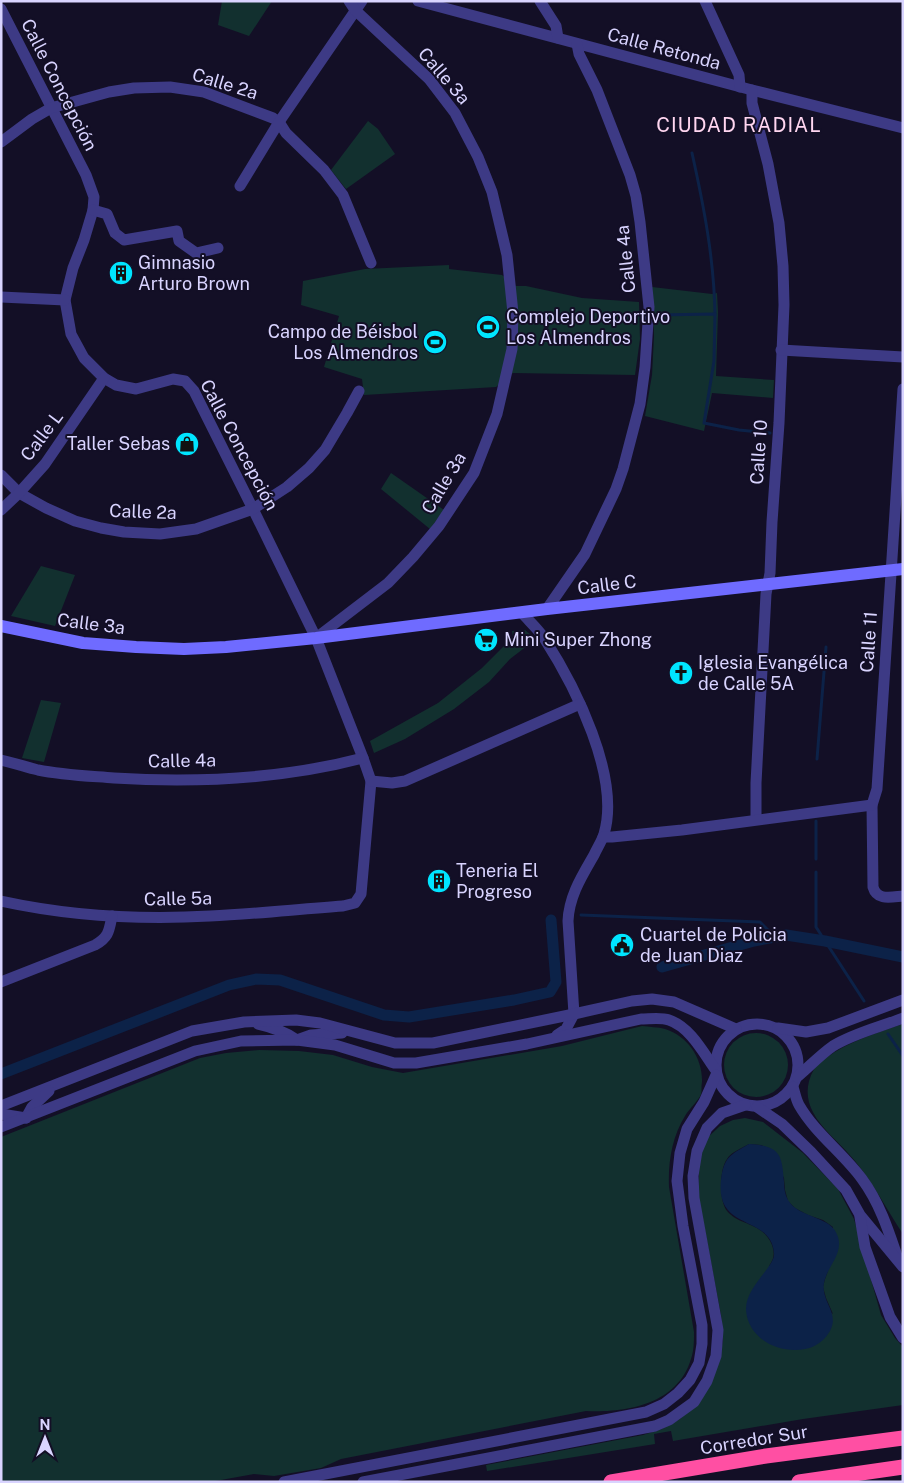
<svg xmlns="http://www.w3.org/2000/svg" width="904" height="1483" viewBox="0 0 904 1483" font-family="'Public Sans',sans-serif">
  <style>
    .green { fill: #12302f; fill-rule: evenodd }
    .water { fill: #0c2248 }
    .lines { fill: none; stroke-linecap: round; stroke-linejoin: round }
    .stream { stroke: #0c2248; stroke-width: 3 }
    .canal { stroke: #0c2248; stroke-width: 11 }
    .street { stroke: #3d3a85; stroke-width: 11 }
    .secondary { stroke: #6f6bff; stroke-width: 12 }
    .highway { stroke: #ff4fa3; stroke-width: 15 }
    .labels { text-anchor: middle; stroke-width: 4; stroke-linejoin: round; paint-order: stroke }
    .street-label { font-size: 18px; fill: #d9d4ff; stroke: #130f26 }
    .poi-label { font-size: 18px; fill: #d9d4ff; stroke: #130f26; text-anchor: start }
    .quarter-label { font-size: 20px; letter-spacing: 1px; fill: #ffd6f0; stroke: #130f26 }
  </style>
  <rect width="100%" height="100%" fill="#130f26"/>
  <!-- green -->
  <g class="green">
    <polygon points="222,1 272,1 249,36 218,25"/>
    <polygon points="368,121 378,129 395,154 346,189 331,170"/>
    <polygon points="449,265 449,269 502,275 516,286 526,286 582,298 639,302 640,339 635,375 513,373 496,387 364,395 362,379 324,367 339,316 301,305 303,281 365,269"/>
    <polygon points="652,287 712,294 717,293 718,312 716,376 774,380 773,398 712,393 704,431 645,416 652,375 654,336"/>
    <polygon points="391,473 444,510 430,529 381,489"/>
    <polygon points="41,566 75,575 55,626 11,616"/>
    <polygon points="525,630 536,639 510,659 489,682 454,709 405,739 374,753 370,741 438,703 482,668 513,637 512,631"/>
    <polygon points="41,700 61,703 44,762 22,758"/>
    <path d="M903 1024V1234C887 1210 874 1184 855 1161 841 1143 820 1129 811 1108 805 1094 807 1078 817 1065 819 1062 823 1060 826 1058 849 1041 877 1033 903 1024Z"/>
    <path d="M642 1026C649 1027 658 1027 665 1029 688 1036 703 1059 702 1082 701 1086 702 1091 701 1094 699 1100 689 1109 685 1116 672 1137 668 1162 669 1187L694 1332C694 1338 694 1345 693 1351 683 1403 630 1413 586 1411L341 1459 321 1468 274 1476 254 1474 210 1482H1V1137L200 1058 226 1053 259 1050 299 1051 333 1055 372 1067 403 1073 562 1046Z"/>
    <circle cx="756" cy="1065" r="32"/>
    <path d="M745 1118 763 1122 803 1153 838 1189 854 1219 881 1315 895 1338 903 1347V1405L803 1419 673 1441 671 1431 654 1434 655 1444 487 1471 486 1465 643 1435 662 1429 680 1419 699 1402 719 1362 723 1340 721 1315 698 1194 700 1153 707 1138 720 1126 733 1120ZM749 1144 761 1145 771 1149 784 1178 785 1190 788 1201 795 1208 808 1215 823 1220 833 1227 828 1271 825 1279 823 1287 826 1298 833 1314 769 1266C774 1259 775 1254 772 1245 763 1222 739 1226 727 1211 719 1201 719 1170 727 1159 731 1152 742 1148 749 1144Z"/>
  </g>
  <!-- water -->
  <path class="water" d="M749 1144C780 1146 782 1154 784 1182 784 1188 785 1195 788 1200 799 1219 832 1215 838 1237 843 1253 829 1265 825 1279 817 1303 847 1314 824 1339 819 1344 812 1348 805 1349 779 1354 748 1339 746 1310 745 1287 776 1266 774 1253 771 1214 715 1232 721 1180 724 1157 730 1155 749 1144Z"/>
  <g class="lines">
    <!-- stream -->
    <g class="stream">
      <path d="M692 153C704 207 714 259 715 314"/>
      <polyline points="656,315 715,314 714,361 704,423 739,430 770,433"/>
      <polyline points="817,759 826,647"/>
      <polyline points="816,859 816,821"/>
      <polyline points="816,872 816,927 864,1001"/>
      <polyline points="581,915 760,922 775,937"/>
      <polyline points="888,1034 903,1056"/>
    </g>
    <!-- canal -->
    <g class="canal">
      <polyline points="662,967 754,941 786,935 825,941 903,957"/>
      <polyline points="1,1074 229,985 256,979 280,980 384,1015 409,1017 514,1000 550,992 556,982 551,920"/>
    </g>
    <!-- street -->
    <g class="street">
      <polyline points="418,1 752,90 903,128"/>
      <polyline points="540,1 556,26 558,38"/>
      <polyline points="705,1 739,75 740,87"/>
      <path d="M1 9 86 175 94 197 93 210 84 240 73 268 65 300 71 334 84 358 104 378 116 385 136 389 173 379 185 381 194 391 253 509 316 638 363 758 371 781 361 894 355 903 343 906C299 909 255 914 210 916 140 920 70 916 1 901"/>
      <polyline points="752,90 752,103 768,164 779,223 783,266 784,305 779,423 772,522 770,573 766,594 756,783 756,819"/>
      <polyline points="1,142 32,119 51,108 109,92 134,88 170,87 204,92 273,118 279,122 286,133 324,170 343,195 371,263"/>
      <polyline points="240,186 279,122 362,1"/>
      <polyline points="93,210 107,214 115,233 124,240 177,231 179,241 196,253 218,248"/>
      <polyline points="1,297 65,300"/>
      <polyline points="781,350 903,357"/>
      <path d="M903 389 877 789 872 805 873 887C877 901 891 897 903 896"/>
      <polyline points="1,475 19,493 46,508 75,521 101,528 124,532 160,534 196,529 253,509 287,487 309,468 325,450 347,413 359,391"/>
      <polyline points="1,510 19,493 45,464 104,378"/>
      <polyline points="547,609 585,554 616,489 623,469 640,404 645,367 649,307 640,222 636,196 630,175 597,90 579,54 577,44"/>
      <path d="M522 613C529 621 538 629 544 638 575 686 621 777 604 834 602 841 597 848 594 855 582 876 569 896 568 921L574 1014 566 1029 557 1035"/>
      <polyline points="316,638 388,583 413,557 439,526 474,473 497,414 512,349 513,313 507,255 492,192 478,157 455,113 429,79 355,10 349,1"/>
      <path d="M1 760C14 763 26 767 38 770 62 775 89 776 114 778 196 783 283 779 363 758"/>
      <polyline points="371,781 392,783 405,781 580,704"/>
      <polyline points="603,837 612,837 682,830 872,805"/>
      <path d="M1 982 95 945C109 937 109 931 112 916"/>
      <circle cx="757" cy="1065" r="41"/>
      <path d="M258 1024C272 1027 285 1032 297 1040L311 1035 342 1033"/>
      <polyline points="778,1028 806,1032 828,1028 903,1000"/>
      <path d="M797 1077C809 1067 820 1055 833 1046 854 1033 880 1027 903 1018"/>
      <path d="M793 1087C795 1093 796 1100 799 1105 815 1133 843 1153 862 1179 879 1202 888 1229 897 1256"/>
      <polyline points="1,1106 192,1031 244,1022 296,1020 320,1023 395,1043 433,1043 574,1014 632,1001 652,999 674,1002 736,1029"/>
      <polyline points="757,1107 782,1124 811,1152 846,1190 860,1215 903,1267"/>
      <polyline points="1,1114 26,1118"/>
      <polyline points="26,1118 32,1107 49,1091"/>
      <path d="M1 1127 195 1051 241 1041 297 1040 335 1045 394 1063H416L527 1044 641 1019C649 1019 661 1017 669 1020 690 1027 703 1052 715 1069"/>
      <polyline points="860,1217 865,1247 890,1317 903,1338"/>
      <polyline points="284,1482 646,1412 664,1404 678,1393 690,1380 699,1363 702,1344 702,1325 683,1226 677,1181 680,1153 687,1129 704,1102 716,1075"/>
      <polyline points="363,1482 655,1426 669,1420 694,1402 707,1381 716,1356 718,1330 694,1198 693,1176 697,1151 707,1128 722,1113 745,1105"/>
    </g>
    <!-- secondary -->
    <polyline class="secondary" points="1,626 83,643 136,647 184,649 226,647 316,638 547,609 903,569"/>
    <!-- highway -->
    <g class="highway">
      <polyline points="611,1482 766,1456 903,1438"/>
      <polyline points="799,1482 903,1467"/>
    </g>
  </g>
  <!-- icons -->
  <defs>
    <g id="building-disc" transform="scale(1.25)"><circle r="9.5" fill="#00e5ff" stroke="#130f26"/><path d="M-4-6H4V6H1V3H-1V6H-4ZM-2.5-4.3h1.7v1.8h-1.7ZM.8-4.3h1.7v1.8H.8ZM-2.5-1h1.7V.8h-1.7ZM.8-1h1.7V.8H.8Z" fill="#111"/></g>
    <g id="stadium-disc" transform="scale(1.25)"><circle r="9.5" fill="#00e5ff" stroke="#130f26"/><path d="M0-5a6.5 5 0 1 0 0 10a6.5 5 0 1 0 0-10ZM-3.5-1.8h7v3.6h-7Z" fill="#111"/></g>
    <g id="shop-disc" transform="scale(1.25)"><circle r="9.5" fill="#00e5ff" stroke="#130f26"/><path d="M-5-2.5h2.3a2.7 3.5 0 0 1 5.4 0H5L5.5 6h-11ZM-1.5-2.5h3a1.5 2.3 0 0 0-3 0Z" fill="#111"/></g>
    <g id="supermarket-disc" transform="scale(1.25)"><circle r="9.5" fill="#00e5ff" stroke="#130f26"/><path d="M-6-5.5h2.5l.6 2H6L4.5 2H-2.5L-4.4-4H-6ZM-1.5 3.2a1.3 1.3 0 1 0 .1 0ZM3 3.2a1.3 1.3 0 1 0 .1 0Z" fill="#111"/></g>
    <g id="church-disc" transform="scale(1.25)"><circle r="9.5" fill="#00e5ff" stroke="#130f26"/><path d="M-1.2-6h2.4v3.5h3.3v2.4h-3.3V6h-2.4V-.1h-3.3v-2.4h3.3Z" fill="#111"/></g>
    <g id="civic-disc" transform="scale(1.25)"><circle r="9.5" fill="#00e5ff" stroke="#130f26"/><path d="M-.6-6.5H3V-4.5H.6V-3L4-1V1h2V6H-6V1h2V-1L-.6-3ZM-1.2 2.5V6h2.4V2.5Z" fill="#111"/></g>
  </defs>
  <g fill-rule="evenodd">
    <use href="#building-disc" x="121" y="273"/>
    <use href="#stadium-disc" x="488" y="327"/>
    <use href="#stadium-disc" x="435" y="342"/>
    <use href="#shop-disc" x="187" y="444"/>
    <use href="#supermarket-disc" x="486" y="640"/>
    <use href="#church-disc" x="681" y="673"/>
    <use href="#building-disc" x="439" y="881"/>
    <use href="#civic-disc" x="622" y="945"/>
  </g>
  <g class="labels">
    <!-- street labels -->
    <g class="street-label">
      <text transform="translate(664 49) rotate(15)" y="6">Calle Retonda</text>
      <text transform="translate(444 76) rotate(49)" y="6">Calle 3a</text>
      <text transform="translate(225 84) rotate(17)" y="6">Calle 2a</text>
      <text transform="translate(59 85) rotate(63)" y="6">Calle Concepción</text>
      <text transform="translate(626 259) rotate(-96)" y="6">Calle 4a</text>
      <text transform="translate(42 436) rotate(-53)" y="6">Calle L</text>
      <text transform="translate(239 445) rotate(62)" y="6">Calle Concepción</text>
      <text transform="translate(759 452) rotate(-86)" y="6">Calle 10</text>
      <text transform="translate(444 483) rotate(-59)" y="6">Calle 3a</text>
      <text transform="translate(143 512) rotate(2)" y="6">Calle 2a</text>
      <text transform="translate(607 585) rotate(-7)" y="6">Calle C</text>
      <text transform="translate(91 624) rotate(7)" y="6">Calle 3a</text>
      <text transform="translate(869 642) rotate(-86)" y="6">Calle 11</text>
      <text transform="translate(182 761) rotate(-1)" y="6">Calle 4a</text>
      <text transform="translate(178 899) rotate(-1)" y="6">Calle 5a</text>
      <text transform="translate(754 1440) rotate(-9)" y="6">Corredor Sur</text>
    </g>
    <!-- poi labels -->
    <g class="poi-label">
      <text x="138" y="269">Gimnasio<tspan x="138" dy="21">Arturo Brown</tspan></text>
      <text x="506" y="323">Complejo Deportivo<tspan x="506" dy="21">Los Almendros</tspan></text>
      <text x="418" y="338" text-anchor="end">Campo de Béisbol<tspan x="418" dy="21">Los Almendros</tspan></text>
      <text x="170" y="450" text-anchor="end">Taller Sebas</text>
      <text x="504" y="646">Mini Super Zhong</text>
      <text x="698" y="669">Iglesia Evangélica<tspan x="698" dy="21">de Calle 5A</tspan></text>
      <text x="456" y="877">Teneria El<tspan x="456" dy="21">Progreso</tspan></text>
      <text x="640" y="941">Cuartel de Policia<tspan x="640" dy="21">de Juan Diaz</tspan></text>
    </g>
    <!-- quarter labels -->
    <g class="quarter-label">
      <text x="739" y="132">CIUDAD RADIAL</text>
    </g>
  </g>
  <!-- border -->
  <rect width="904" height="1483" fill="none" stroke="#d9d4ff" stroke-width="5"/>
  <!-- north arrow -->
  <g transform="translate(45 1438)" stroke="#130f26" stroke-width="4" paint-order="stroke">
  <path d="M0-4L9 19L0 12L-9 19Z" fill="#d9d4ff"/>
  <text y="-8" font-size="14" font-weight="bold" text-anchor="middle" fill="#d9d4ff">N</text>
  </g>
</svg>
